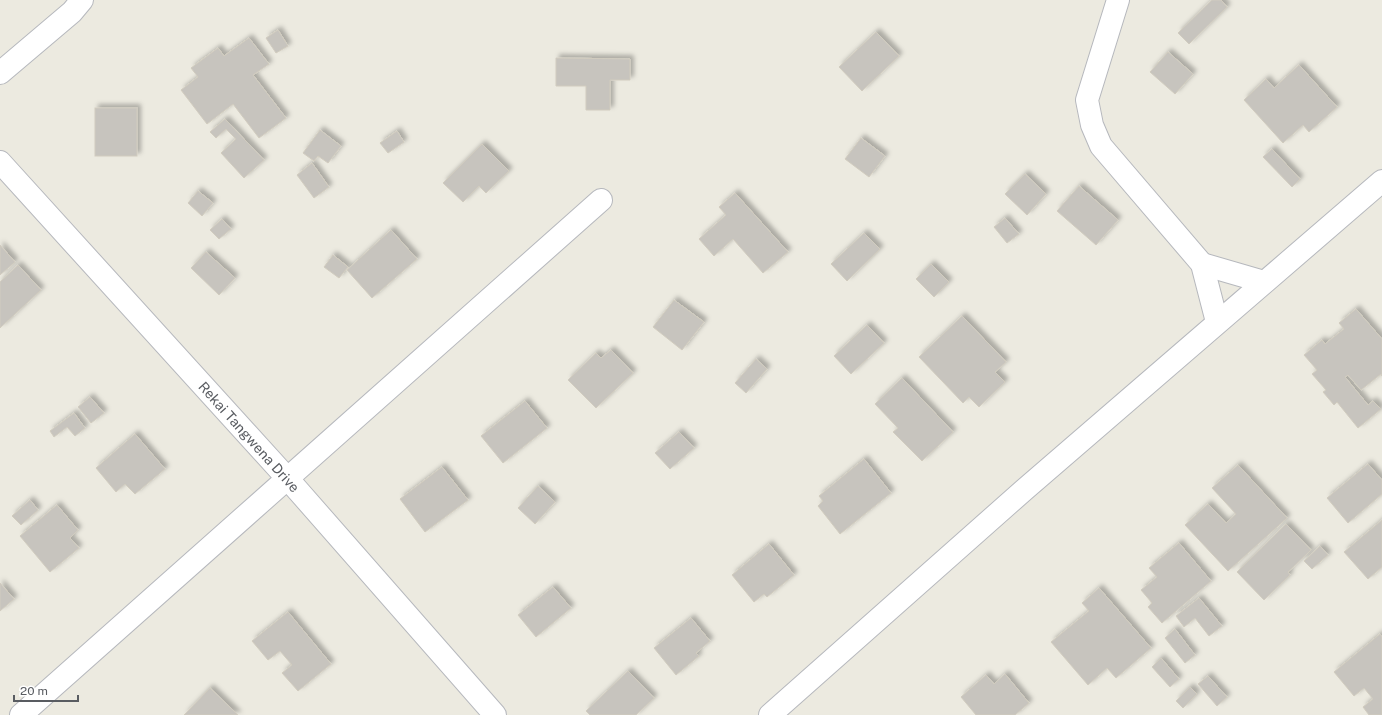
<svg xmlns="http://www.w3.org/2000/svg" width="1382" height="715" viewBox="0 0 1382 715" font-family="'Public Sans',sans-serif">
  <style>
    .building { fill: #c7c4be; stroke: #d1ccbf; filter: url(#shadow) }
    .lines { fill: none; stroke-linecap: round; stroke-linejoin: round }
    .minor-casing { stroke: #b6b8bd; stroke-width: 24 }
    .tertiary-casing { stroke: #b6b8bd; stroke-width: 24 }
    .minor { stroke: #fff; stroke-width: 22 }
    .tertiary { stroke: #fff; stroke-width: 22 }
    .labels { text-anchor: middle; stroke-width: 3.5; stroke-linejoin: round; paint-order: stroke }
    .street-label { font-size: 14px; fill: #595c61; stroke: #fff }
  </style>
  <defs>
    <filter id="shadow"><feDropShadow dx="3.5" dy="-3.5" stdDeviation="2" flood-color="#0004"/></filter>
  </defs>
  <rect width="100%" height="100%" fill="#eceae0"/>
  <!-- building -->
  <g class="building">
    <polygon points="1212,0 1221,0 1227,7 1189,44 1178,33"/>
    <polygon points="278,30 288,46 276,53 266,38"/>
    <polygon points="876,32 899,56 862,91 839,67"/>
    <polygon points="249,38 269,64 253,75 286,118 259,138 233,104 207,124 181,90 198,77 191,68 218,48 224,56"/>
    <polygon points="1168,52 1193,74 1175,94 1150,72"/>
    <polygon points="556,58 630,59 630,80 610,80 610,110 586,110 586,86 556,86"/>
    <polygon points="1299,65 1337,107 1309,132 1303,125 1283,143 1244,100 1266,79 1274,88"/>
    <rect x="95" y="108" width="42" height="48"/>
    <polygon points="225,119 264,160 244,178 221,153 236,139 226,129 216,138 210,132"/>
    <polygon points="320,130 341,146 328,163 318,156 314,161 303,153"/>
    <polygon points="397,131 404,142 388,153 380,143"/>
    <polygon points="861,138 885,156 869,177 845,159"/>
    <polygon points="482,144 509,171 486,193 479,186 463,202 443,183"/>
    <polygon points="1272,149 1300,179 1292,187 1263,157"/>
    <polygon points="312,163 329,187 314,198 297,175"/>
    <polygon points="1025,174 1046,194 1027,215 1005,194"/>
    <polygon points="1079,186 1118,220 1096,245 1057,211"/>
    <polygon points="198,191 213,203 202,216 188,203"/>
    <polygon points="735,193 788,252 763,273 733,239 714,256 699,239 726,215 719,207"/>
    <polygon points="1005,218 1019,234 1007,243 994,227"/>
    <polygon points="222,219 231,229 219,239 210,230"/>
    <polygon points="391,230 417,259 372,298 347,270"/>
    <polygon points="864,233 880,249 847,281 831,264"/>
    <polygon points="0,245 15,262 0,275"/>
    <polygon points="206,252 235,278 219,295 191,268"/>
    <polygon points="333,255 348,267 339,278 324,267"/>
    <polygon points="931,264 949,282 934,297 916,279"/>
    <polygon points="18,265 41,290 0,328 0,282"/>
    <polygon points="674,300 704,322 682,350 653,327"/>
    <polygon points="1356,309 1382,339 1382,376 1381,374 1361,390 1348,375 1345,377 1368,405 1373,401 1381,409 1358,428 1337,402 1334,405 1323,392 1326,390 1312,374 1317,370 1304,355 1322,340 1325,344 1344,329 1339,323"/>
    <polygon points="962,316 1006,362 995,372 1005,382 979,407 969,397 963,403 919,357"/>
    <polygon points="867,325 884,343 851,374 834,356"/>
    <polygon points="611,350 633,373 596,408 568,380 596,353 601,358"/>
    <polygon points="756,359 767,369 746,393 735,383"/>
    <polygon points="902,378 953,432 922,461 893,432 898,428 875,404"/>
    <polygon points="90,397 104,413 91,423 78,407"/>
    <polygon points="525,401 547,428 503,463 481,436"/>
    <polygon points="74,413 85,428 75,436 67,427 54,437 50,431"/>
    <polygon points="679,432 694,448 670,469 655,453"/>
    <polygon points="135,434 165,469 135,494 125,484 116,492 96,468"/>
    <polygon points="864,459 891,493 840,534 818,506 823,501 819,496"/>
    <polygon points="1368,464 1382,480 1382,494 1348,523 1327,498"/>
    <polygon points="1238,465 1287,518 1228,571 1185,525 1208,504 1226,523 1236,514 1212,488"/>
    <polygon points="442,467 468,500 425,532 400,499"/>
    <polygon points="538,486 555,502 535,524 518,508"/>
    <polygon points="30,500 38,510 21,525 12,516"/>
    <polygon points="57,505 78,530 70,538 79,548 50,572 20,536"/>
    <polygon points="1382,520 1382,567 1368,579 1344,552"/>
    <polygon points="1286,524 1311,550 1288,572 1290,575 1264,600 1237,572"/>
    <polygon points="1179,543 1211,581 1162,623 1148,607 1152,603 1141,590 1157,577 1149,568"/>
    <polygon points="769,544 794,575 767,597 764,594 754,602 732,575"/>
    <polygon points="1320,546 1328,555 1312,569 1304,561"/>
    <polygon points="0,583 14,599 0,611"/>
    <polygon points="553,587 571,608 536,637 518,615"/>
    <polygon points="1099,588 1151,648 1116,678 1107,668 1088,685 1051,642 1089,611 1082,603"/>
    <polygon points="1199,598 1222,626 1209,636 1195,618 1184,627 1176,616"/>
    <polygon points="288,612 331,664 298,691 282,673 292,665 280,651 268,660 252,641"/>
    <polygon points="691,618 710,641 696,653 699,656 676,675 654,648"/>
    <polygon points="1175,629 1195,655 1185,663 1165,638"/>
    <polygon points="1380,634 1382,637 1382,715 1369,715 1363,707 1373,699 1364,688 1354,696 1334,672"/>
    <polygon points="1161,658 1179,679 1170,687 1152,667"/>
    <polygon points="628,671 654,698 636,715 590,715 586,711"/>
    <polygon points="1005,674 1029,703 1015,715 976,715 961,697 986,675 994,684"/>
    <polygon points="1208,676 1227,697 1217,706 1198,684"/>
    <polygon points="1190,687 1197,694 1183,708 1176,701"/>
    <polygon points="210,688 238,715 184,715"/>
  </g>
  <g class="lines">
    <!-- minor casing -->
    <g class="minor-casing">
      <g id="minor">
        <polyline points="1118,0 1087,100 1092,125 1101,146 1202,264 1217,322"/>
        <polyline points="1202,264 1264,282"/>
        <polyline points="21,715 601,200"/>
        <polyline points="770,715 1024,490 1382,181"/>
      </g>
    </g>
    <!-- tertiary casing -->
    <g class="tertiary-casing">
      <g id="tertiary">
        <polyline points="0,73 72,12 82,0"/>
        <polyline points="0,162 287,478 495,715"/>
      </g>
    </g>
    <!-- minor -->
    <use href="#minor" class="minor"/>
    <!-- tertiary -->
    <use href="#tertiary" class="tertiary"/>
  </g>
  <g class="labels">
    <!-- street labels -->
    <g class="street-label">
      <text transform="translate(249 437) rotate(48)" y="5">Rekai Tangwena Drive</text>
    </g>
  </g>
  <!-- scale -->
  <path d="M14 695v6h64v-6" fill="none" stroke="#595c61" stroke-width="2"/>
  <text x="20" y="695" font-size="12" fill="#595c61" stroke="#ffffff" stroke-width="3" paint-order="stroke">20 m</text>
</svg>
